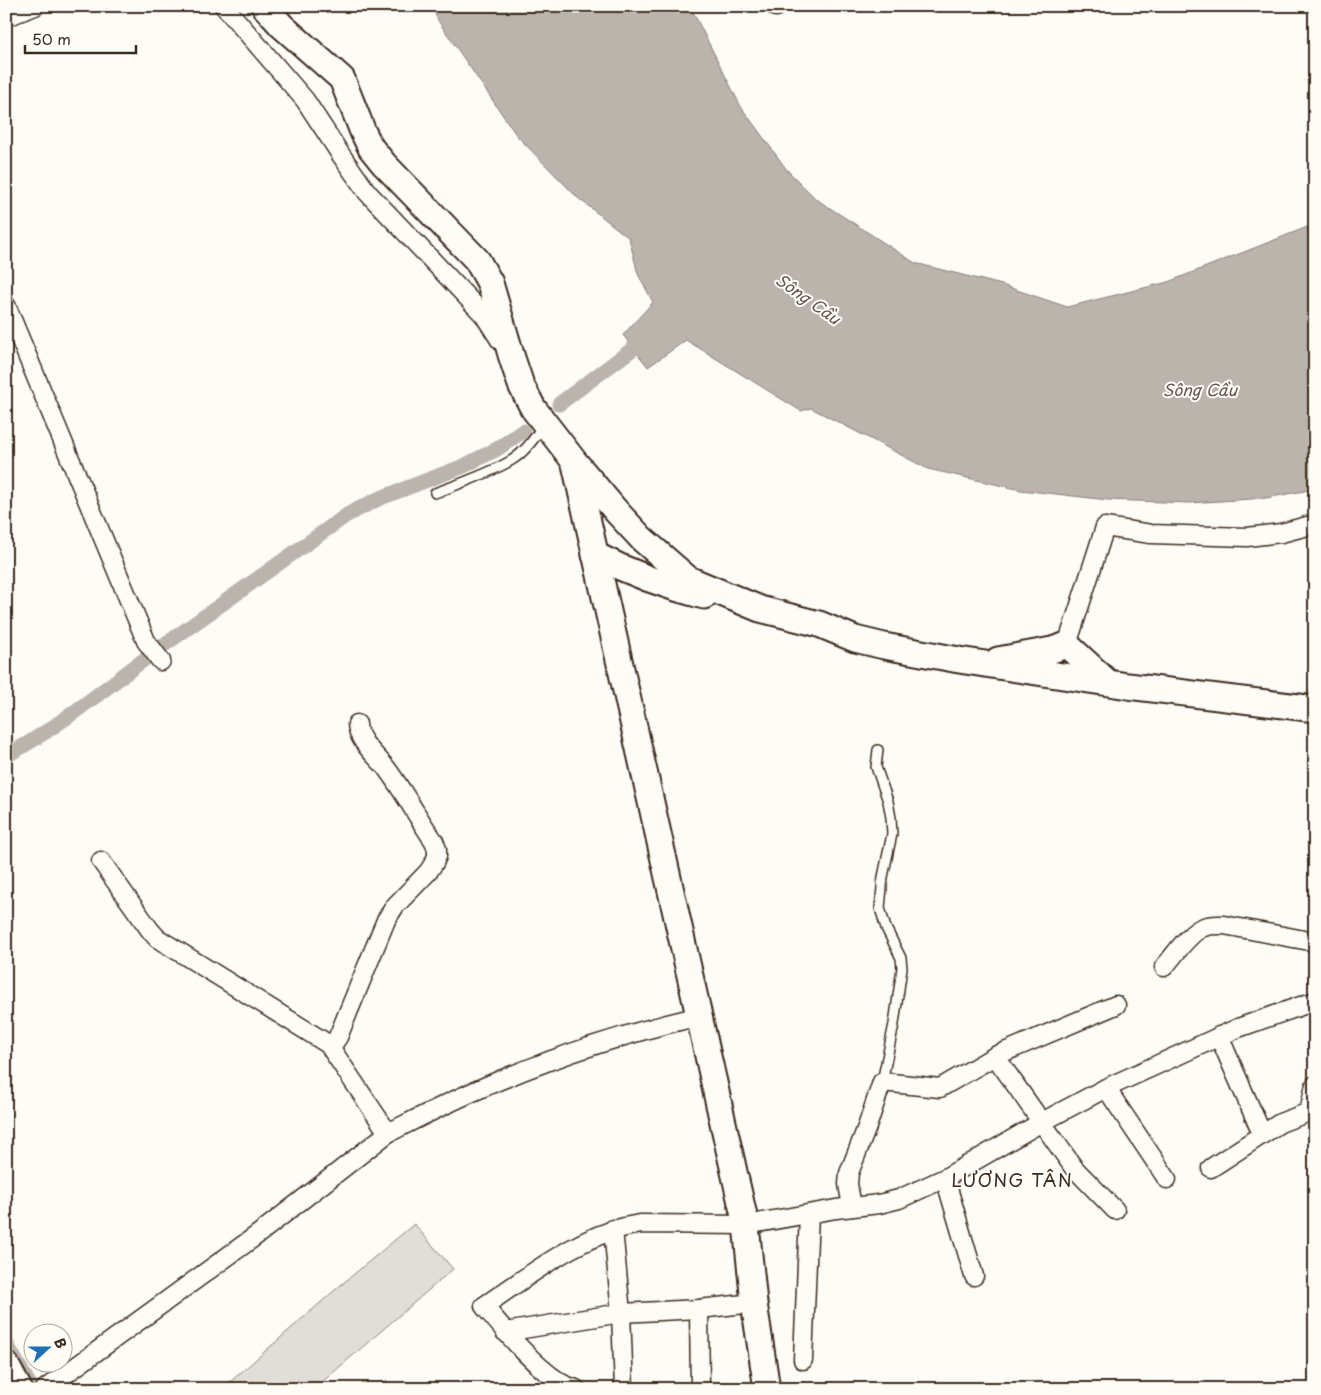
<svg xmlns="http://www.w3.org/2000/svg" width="1321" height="1395" viewBox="0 0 1321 1395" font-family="'Playpen Sans',sans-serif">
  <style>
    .green { fill: #e1ded7; stroke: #8e847a }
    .water { fill: #bbb4ad; stroke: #887d74 }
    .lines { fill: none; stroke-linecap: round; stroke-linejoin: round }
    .canal { stroke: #bbb4ad; stroke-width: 15 }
    .lane-casing { stroke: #3b2a1e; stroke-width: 12 }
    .street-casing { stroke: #3b2a1e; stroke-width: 21 }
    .secondary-casing { stroke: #3b2a1e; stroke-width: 29 }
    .lane { stroke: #fdfcf7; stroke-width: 9 }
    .street { stroke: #fdfcf7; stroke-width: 18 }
    .secondary { stroke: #fdfcf7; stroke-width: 25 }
    .labels { text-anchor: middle; stroke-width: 4; stroke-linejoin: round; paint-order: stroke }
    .water-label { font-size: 16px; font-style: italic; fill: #615349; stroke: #fdfcf7 }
    .quarter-label { font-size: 18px; letter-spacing: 1px; fill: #3b2a1e; stroke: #fdfcf7 }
  </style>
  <rect width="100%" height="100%" fill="#fdfcf7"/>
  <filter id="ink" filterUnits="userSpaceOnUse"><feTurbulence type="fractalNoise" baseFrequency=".02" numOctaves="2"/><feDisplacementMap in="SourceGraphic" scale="10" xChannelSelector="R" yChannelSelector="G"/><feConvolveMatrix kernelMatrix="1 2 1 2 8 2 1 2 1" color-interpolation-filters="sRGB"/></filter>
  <g filter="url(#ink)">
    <!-- green -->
    <polygon class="green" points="414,1224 453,1269 314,1389 222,1389 335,1290"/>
    <!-- water -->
    <polygon class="water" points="431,6 690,6 741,107 787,170 816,199 915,263 1002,285 1067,307 1168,282 1315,224 1315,489 1266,498 1190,503 1108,500 1021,490 928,469 811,408 801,411 686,340 648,367 623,335 653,302 638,274 629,238 578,198 517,136 439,22"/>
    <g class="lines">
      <!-- canal -->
      <g class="canal">
        <polyline points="559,404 650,336"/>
        <polyline points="160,648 347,515 378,499 464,466 497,449 523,431"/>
        <path d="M6 756C56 729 100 692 145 659"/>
        <polyline points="6,1343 32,1389"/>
      </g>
      <!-- lane casing -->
      <g class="lane-casing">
        <g id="lane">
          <path d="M435 493C459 484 491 473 512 460 525 452 535 438 543 425"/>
          <polyline points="878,750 876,767 888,801 891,818 892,834 883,877 880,908 886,928 901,958 902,968 894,1024 882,1082"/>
        </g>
      </g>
      <!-- street casing -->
      <g class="street-casing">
        <g id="street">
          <polyline points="224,6 305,100 341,155 367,192 484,315 500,340"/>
          <polyline points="776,7 776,6"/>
          <polyline points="6,17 35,6"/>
          <polyline points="6,305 146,641 161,661"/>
          <polyline points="1067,645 1105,527 1151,534 1247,537 1281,533 1315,524"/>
          <path d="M101 861 150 930 157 938 328 1044 388 1133C420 1117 451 1101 484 1087 553 1057 626 1033 700 1016"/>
          <path d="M1164 967C1174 956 1190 931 1204 927 1211 924 1217 925 1224 925L1315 942"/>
          <polyline points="1219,1036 1262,1134"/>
          <path d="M331 1047 338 1037 386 920 395 906 428 872 434 863 437 856V849L434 841C418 818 404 792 387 769 377 756 358 742 357 724"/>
          <polyline points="995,1056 1074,1168 1115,1210"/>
          <polyline points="1106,1088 1167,1179"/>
          <polyline points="1211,1168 1280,1123 1309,1112 1315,1085"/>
          <polyline points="945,1178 974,1276"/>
          <polyline points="852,1207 848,1184 849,1173 867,1127 882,1082 940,1088 995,1056 1116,1005"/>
          <polyline points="613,1229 621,1313 624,1389"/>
          <polyline points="699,1309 700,1389"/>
          <polyline points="505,1332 621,1313 699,1309 754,1303"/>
          <polyline points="803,1360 809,1214"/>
          <polyline points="45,1389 257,1235 388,1133"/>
          <path d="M576 1389C570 1387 563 1385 558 1381 531 1363 505 1331 484 1306 532 1274 582 1232 641 1224L746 1225 836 1209 879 1204 899 1199 945 1178 1042 1122 1106 1088 1238 1028 1315 1001"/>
        </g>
      </g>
      <!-- secondary casing -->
      <g class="secondary-casing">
        <g id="secondary">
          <polyline points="264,6 282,26 342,79 363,132 371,148 384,164 477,260 490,283 512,358 521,385 533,408 574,461 616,511 642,539 688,579 760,609 819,624 855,639 884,646 959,660 1128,686 1315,709"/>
          <polyline points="575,464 746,1225 754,1303 767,1389"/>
          <path d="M595 555C632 574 664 586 704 596"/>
          <polyline points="998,660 1052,650 1067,645 1107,682"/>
          <polyline points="6,1365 19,1389"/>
        </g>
      </g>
      <!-- lane -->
      <use href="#lane" class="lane"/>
      <!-- street -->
      <use href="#street" class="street"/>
      <!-- secondary -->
      <use href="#secondary" class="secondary"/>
    </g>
  </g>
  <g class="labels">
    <!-- water labels -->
    <g class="water-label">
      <text transform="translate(808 299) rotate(35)" y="6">Sông Cầu</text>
      <text x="1200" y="396">Sông Cầu</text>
    </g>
    <!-- quarter labels -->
    <g class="quarter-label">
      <text x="1012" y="1187">LƯƠNG TÂN</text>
    </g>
  </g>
  <!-- margin -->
  <rect width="1321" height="1395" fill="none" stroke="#fdfcf7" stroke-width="25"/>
  <rect x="12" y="12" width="1296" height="1370" fill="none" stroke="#3b2a1e" stroke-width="2" filter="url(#ink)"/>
  <!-- north arrow -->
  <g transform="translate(48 1348) rotate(69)"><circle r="24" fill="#fdfcf7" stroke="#afa8a0"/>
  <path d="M0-4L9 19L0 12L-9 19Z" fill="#1f6fb2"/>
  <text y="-8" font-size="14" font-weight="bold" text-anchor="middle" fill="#3b2a1e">B</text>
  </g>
  <!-- scale -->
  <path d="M25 45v8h111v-8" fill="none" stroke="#3b2a1e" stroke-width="2.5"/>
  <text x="32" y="45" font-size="15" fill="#3b2a1e" stroke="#fdfcf7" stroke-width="4" paint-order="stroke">50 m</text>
</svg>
